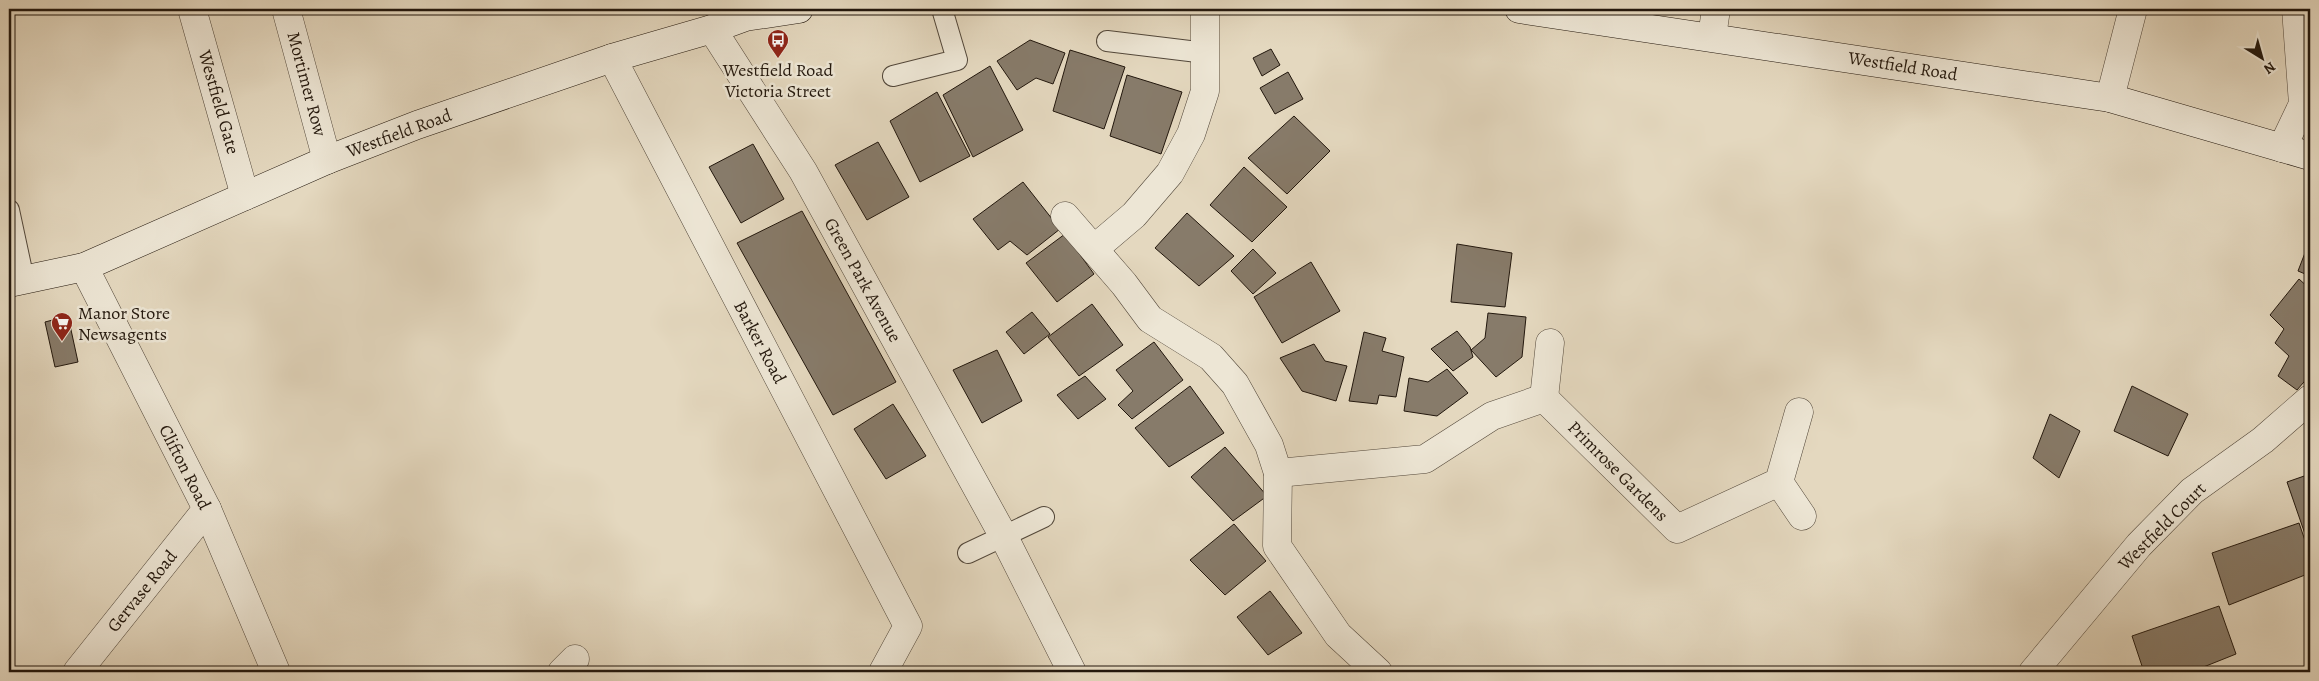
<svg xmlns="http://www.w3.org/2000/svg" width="2319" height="681" viewBox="0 0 2319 681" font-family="Alegreya,serif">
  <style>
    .building { fill: #877b6a; stroke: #22170d }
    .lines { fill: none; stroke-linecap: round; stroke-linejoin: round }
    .lane-casing { stroke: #52473a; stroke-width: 22 }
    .street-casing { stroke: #52473a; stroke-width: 29 }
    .secondary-casing { stroke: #22170d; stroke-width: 29 }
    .lane { stroke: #ede6d5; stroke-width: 20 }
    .street { stroke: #ede6d5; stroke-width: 28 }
    .secondary { stroke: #ede6d5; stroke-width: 28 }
    .labels { text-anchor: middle; stroke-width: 5; stroke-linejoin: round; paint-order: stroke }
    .street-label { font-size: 18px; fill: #22170d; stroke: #ede6d5 }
    .poi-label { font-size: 18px; fill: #22170d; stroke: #ede6d5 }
  </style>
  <rect width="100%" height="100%" fill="#e4d8bf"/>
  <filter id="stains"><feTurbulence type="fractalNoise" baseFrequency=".004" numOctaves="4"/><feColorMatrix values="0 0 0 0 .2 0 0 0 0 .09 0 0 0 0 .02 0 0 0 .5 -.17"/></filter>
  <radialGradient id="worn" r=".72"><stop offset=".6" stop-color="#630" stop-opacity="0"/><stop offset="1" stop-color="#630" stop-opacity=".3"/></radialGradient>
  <!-- building -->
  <g class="building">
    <polygon points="1030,40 1065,53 1053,84 1036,78 1017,90 997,61"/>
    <polygon points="1271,49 1280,65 1262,76 1253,58"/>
    <polygon points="1070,50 1125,67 1104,129 1053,111"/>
    <polygon points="990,66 1023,130 973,157 943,95"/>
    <polygon points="1288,72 1303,99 1275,114 1260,88"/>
    <polygon points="1127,75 1182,92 1161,154 1110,136"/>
    <polygon points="937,92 970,156 920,182 890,121"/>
    <polygon points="1294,116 1330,151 1287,194 1248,158"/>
    <polygon points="878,142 909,197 867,220 835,165"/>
    <polygon points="753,144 784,199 741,223 709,167"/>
    <polygon points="1244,167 1287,207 1252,242 1210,205"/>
    <polygon points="1023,182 1060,229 1027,255 1010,241 998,250 973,219"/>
    <polygon points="802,211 896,382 833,415 737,243"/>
    <polygon points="1187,213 1234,256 1199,286 1155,248"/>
    <polygon points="1065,234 1094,274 1057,302 1026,263"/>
    <polygon points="2310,240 2310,276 2298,271"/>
    <polygon points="1457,244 1512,253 1505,307 1451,302"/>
    <polygon points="1253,249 1276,273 1253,294 1231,271"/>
    <polygon points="1311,262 1340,311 1282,343 1254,297"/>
    <polygon points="2299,279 2310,289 2310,375 2297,390 2278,376 2289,356 2275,343 2284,329 2270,315"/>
    <polygon points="1092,304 1123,345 1079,376 1048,337"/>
    <polygon points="1032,312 1050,334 1024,354 1006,332"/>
    <polygon points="1488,313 1526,317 1522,357 1496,377 1471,350 1485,338"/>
    <polygon points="68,316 78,362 55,367 45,322"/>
    <polygon points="1457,331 1470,347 1473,357 1453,371 1431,349"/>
    <polygon points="1364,332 1386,338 1382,351 1404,357 1396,397 1379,395 1377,404 1349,401"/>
    <polygon points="1154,342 1183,380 1132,419 1118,405 1133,391 1116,370"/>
    <polygon points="1314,344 1325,361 1347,366 1336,401 1302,391 1280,358"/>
    <polygon points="997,350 1022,401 982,423 953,370"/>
    <polygon points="1447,369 1468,393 1437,416 1404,411 1409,378 1428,382"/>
    <polygon points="1085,376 1106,399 1078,419 1057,395"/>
    <polygon points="1190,386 1224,433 1169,467 1135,428"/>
    <polygon points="2132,386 2188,414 2168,456 2114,431"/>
    <polygon points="893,404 926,456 886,479 854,429"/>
    <polygon points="2050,414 2080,431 2059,478 2033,458"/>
    <polygon points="1225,447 1267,496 1233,521 1191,477"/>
    <polygon points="2310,474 2310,532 2305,534 2287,482"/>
    <polygon points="2299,523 2310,555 2310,573 2229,605 2212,553"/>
    <polygon points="1234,524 1266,561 1225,595 1190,560"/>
    <polygon points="1270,591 1302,633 1268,655 1237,617"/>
    <polygon points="2219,606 2236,654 2191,672 2144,672 2132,636"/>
  </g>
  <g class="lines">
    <!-- lane casing -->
    <g class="lane-casing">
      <g id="lane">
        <polyline points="1107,41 1206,53"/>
        <polyline points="893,76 957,60 942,9"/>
        <polyline points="9,210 24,280"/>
        <polyline points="968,553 1044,517"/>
      </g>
    </g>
    <!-- street casing -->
    <g class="street-casing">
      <g id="street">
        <polyline points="192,9 245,196"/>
        <polyline points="286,9 327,160"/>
        <polyline points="712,29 803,171 1004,537 1072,672"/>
        <polyline points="1712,37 1716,9"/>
        <polyline points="612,58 908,626 883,672"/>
        <polyline points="2110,98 2133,9"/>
        <polyline points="2282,148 2303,104 2296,9"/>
        <polyline points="1065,216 1124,284 1150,319 1211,357 1235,384 1269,445 1278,473 1277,546 1338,635 1378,672"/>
        <polyline points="1094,249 1134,215 1170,173 1191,134 1205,91 1205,9"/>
        <polyline points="84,267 207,509 276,672"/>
        <polyline points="1544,398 1550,343"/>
        <polyline points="1278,473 1425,459 1492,416 1544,398 1677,529 1779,482 1799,412"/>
        <polyline points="1779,482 1802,516"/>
        <polyline points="77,672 207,509"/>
        <polyline points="562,672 575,659"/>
        <polyline points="2033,672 2139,545 2192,491 2263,440 2310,399"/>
      </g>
    </g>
    <!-- secondary casing -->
    <g class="secondary-casing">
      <g id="secondary">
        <polyline points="1519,9 2110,98 2310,156"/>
        <polyline points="9,283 84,267 327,160 417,125 612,58 712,29 745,17 799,9"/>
      </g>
    </g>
    <!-- lane -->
    <use href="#lane" class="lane"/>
    <!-- street -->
    <use href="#street" class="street"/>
    <!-- secondary -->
    <use href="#secondary" class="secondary"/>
  </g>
  <!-- icons -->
  <defs>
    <g id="bus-pin" transform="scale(1.125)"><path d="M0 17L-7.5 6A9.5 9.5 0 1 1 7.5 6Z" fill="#8f2418" stroke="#ede6d5"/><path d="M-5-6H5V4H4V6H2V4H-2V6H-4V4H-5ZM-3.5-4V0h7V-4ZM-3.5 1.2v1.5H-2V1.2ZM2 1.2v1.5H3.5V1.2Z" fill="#fff"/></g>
    <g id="supermarket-pin" transform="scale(1.125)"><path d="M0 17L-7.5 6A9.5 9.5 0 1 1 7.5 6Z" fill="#8f2418" stroke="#ede6d5"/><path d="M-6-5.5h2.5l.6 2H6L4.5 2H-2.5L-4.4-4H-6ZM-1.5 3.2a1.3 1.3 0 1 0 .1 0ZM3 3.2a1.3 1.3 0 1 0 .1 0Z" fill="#fff"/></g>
  </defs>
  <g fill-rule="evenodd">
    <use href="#bus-pin" x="778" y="40"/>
    <use href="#supermarket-pin" x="62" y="323"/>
  </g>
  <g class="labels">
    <!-- street labels -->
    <g class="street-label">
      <text transform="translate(1903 66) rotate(9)" y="6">Westfield Road</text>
      <text transform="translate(307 84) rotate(75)" y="6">Mortimer Row</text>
      <text transform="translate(219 102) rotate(74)" y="6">Westfield Gate</text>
      <text transform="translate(399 133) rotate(-20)" y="6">Westfield Road</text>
      <text transform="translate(863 280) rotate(61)" y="6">Green Park Avenue</text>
      <text transform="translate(760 342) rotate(62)" y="6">Barker Road</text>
      <text transform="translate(185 467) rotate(63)" y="6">Clifton Road</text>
      <text transform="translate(1618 471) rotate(45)" y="6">Primrose Gardens</text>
      <text transform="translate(2162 526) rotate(-45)" y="6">Westfield Court</text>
      <text transform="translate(142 591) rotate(-51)" y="6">Gervase Road</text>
    </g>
    <!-- poi labels -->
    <g class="poi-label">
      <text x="778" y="76">Westfield Road<tspan x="778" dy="21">Victoria Street</tspan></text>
      <text x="78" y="319" text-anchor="start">Manor Store<tspan x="78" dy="21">Newsagents</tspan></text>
    </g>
  </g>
  <!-- margin -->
  <rect width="2319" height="681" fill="none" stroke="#e4d8bf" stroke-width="30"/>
  <rect x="10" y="10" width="2299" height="661" fill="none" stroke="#22170d" stroke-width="2.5"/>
  <rect x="15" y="15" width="2289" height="651" fill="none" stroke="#22170d"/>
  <!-- north arrow -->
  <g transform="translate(2262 58) rotate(143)" stroke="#ede6d5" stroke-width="4" paint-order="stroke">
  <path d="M0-4L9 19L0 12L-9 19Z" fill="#22170d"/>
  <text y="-8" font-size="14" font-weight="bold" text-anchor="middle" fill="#22170d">N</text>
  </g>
  <rect width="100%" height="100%" filter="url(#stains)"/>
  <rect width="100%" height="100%" fill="url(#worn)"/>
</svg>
